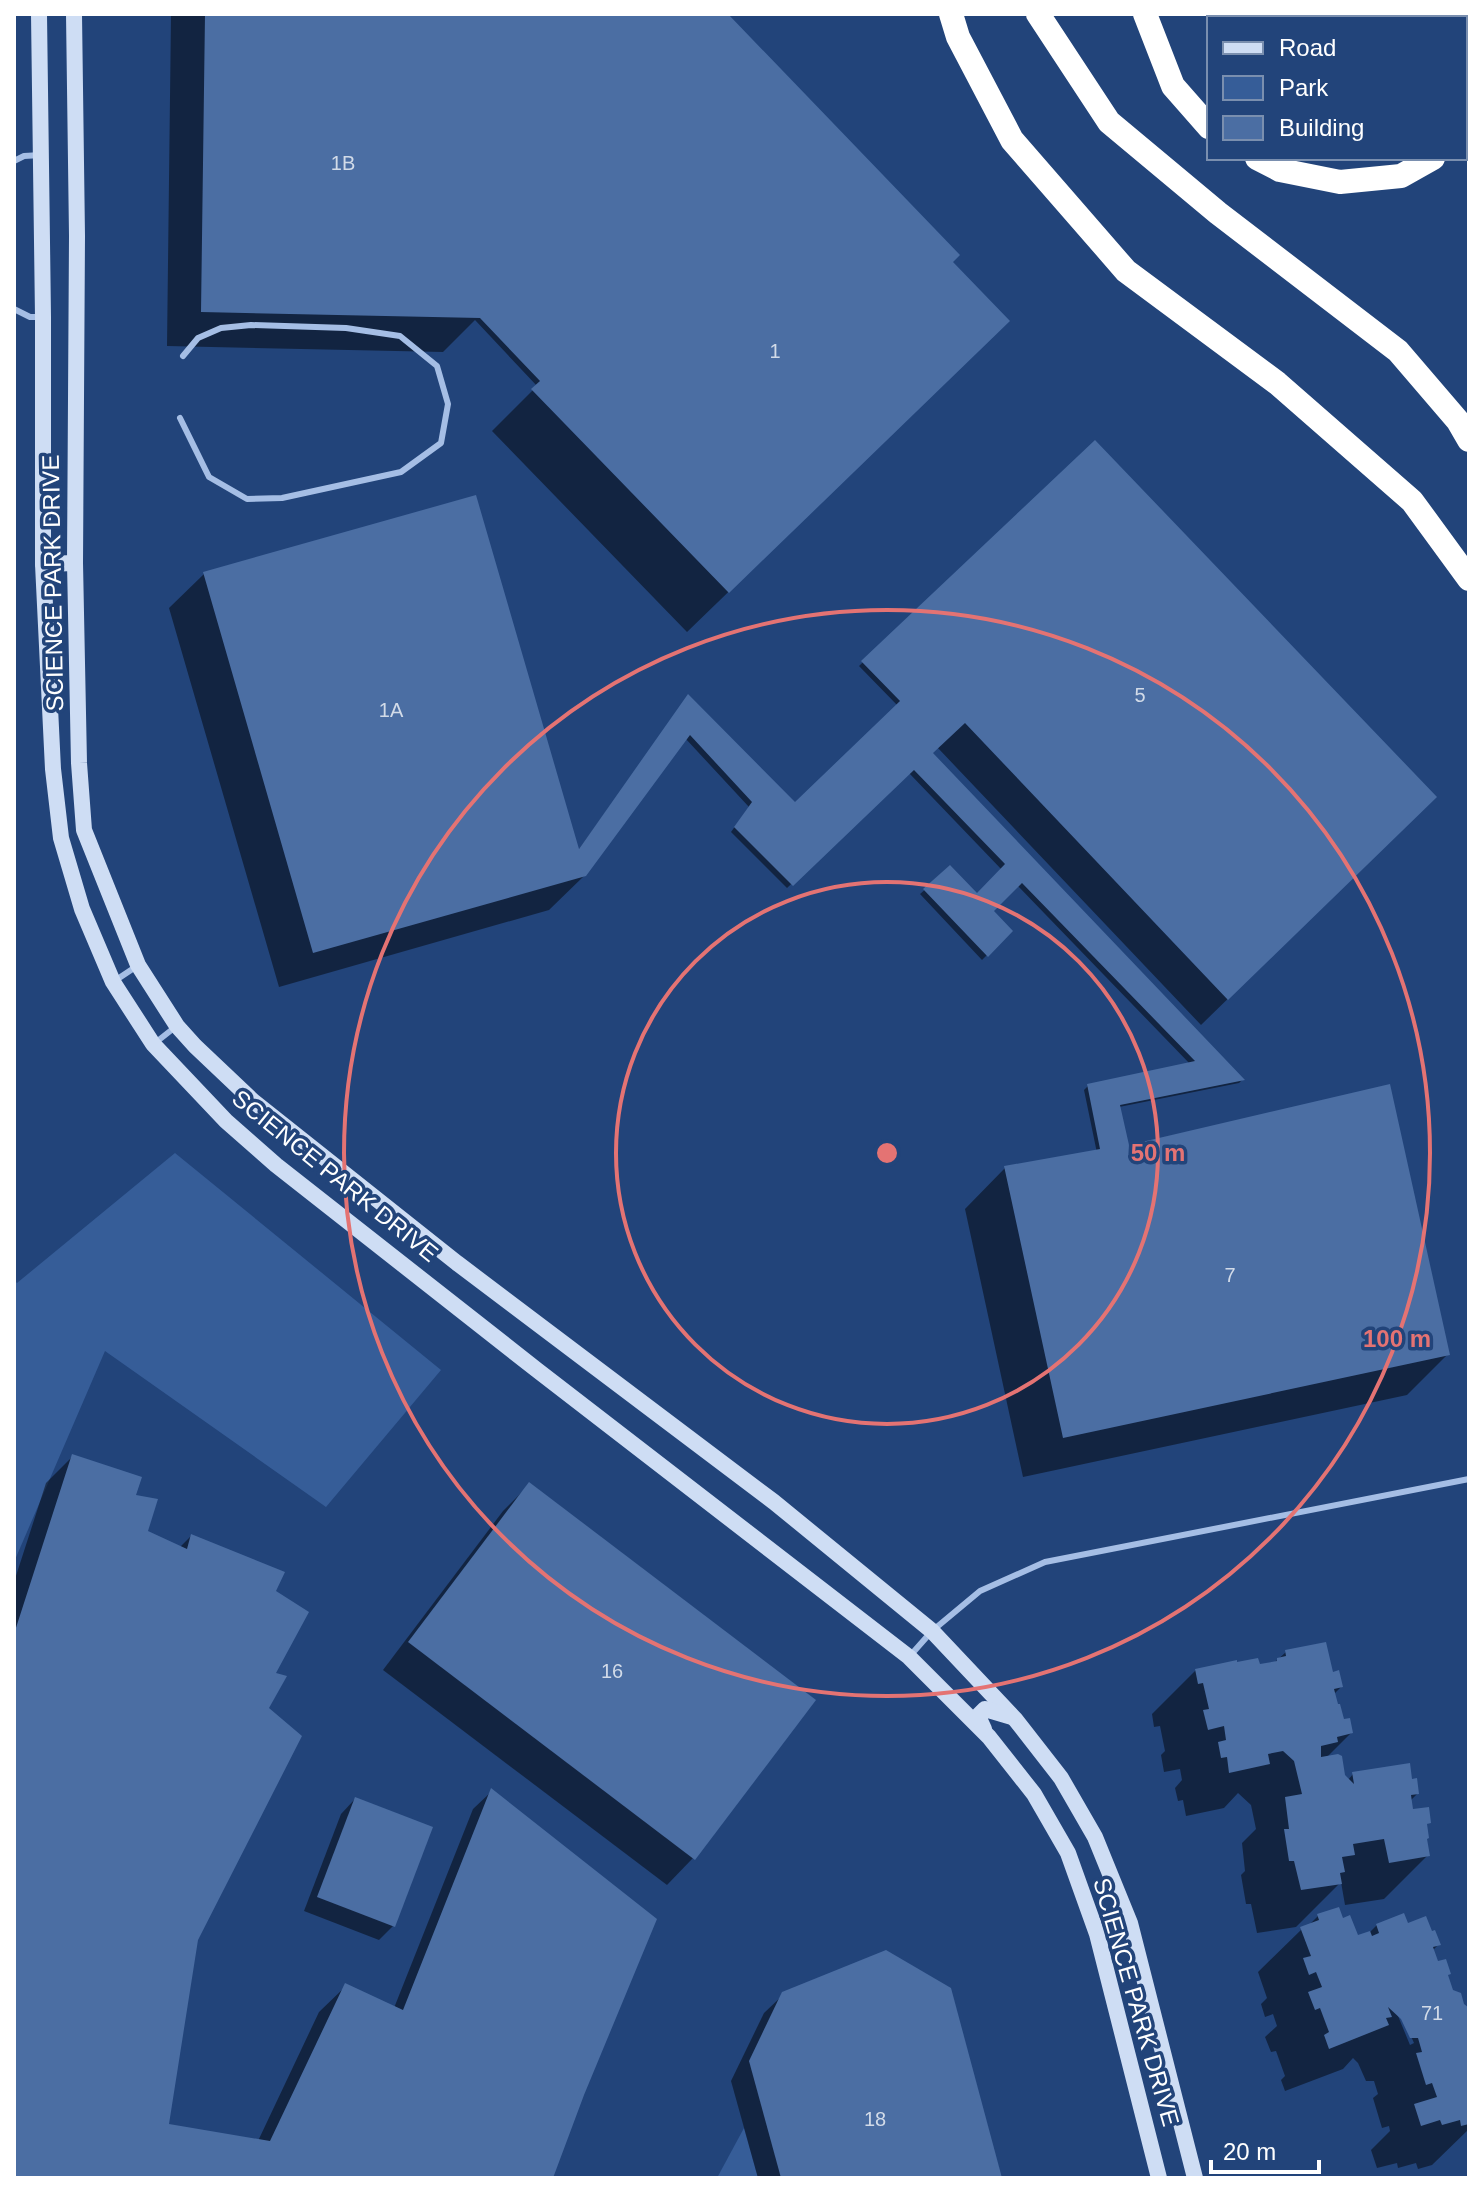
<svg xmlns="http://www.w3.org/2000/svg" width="1483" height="2192" viewBox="0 0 1483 2192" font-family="Arial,sans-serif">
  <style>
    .green { fill: #365d98 }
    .shadow { fill: #0007; fill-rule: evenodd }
    .building { fill: #4b6ea3 }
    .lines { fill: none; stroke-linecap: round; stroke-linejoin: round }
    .service { stroke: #a5bee5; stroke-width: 6 }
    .secondary { stroke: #ceddf4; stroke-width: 16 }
    .motorway { stroke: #fff; stroke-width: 24 }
    .ring { fill: none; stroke: #e47373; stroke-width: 4 }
    .labels { text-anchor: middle; stroke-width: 7; stroke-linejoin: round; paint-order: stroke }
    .number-label { font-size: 20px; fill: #d2dbe8 }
    .street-label { font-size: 24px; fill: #fff; stroke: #22447a }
    .centre { fill: #e47373; stroke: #22447a; stroke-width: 4 }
    .ring-label { font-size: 24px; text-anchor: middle; font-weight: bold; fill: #e47373; stroke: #22447a; stroke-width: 7; stroke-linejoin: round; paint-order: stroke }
  </style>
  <rect width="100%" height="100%" fill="#22447a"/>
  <!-- green -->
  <g class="green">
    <polygon points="175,1153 441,1370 326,1507 105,1351 14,1562 14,1280 17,1283"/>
    <polygon points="744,2128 758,2178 717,2178"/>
  </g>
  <!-- shadow -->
  <g class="shadow">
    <polygon points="171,14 725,14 950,262 967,361 687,632 492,431 537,386 475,320 443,352 167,346"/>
    <polygon points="204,574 577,852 685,701 795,805 898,706 859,666 887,639 1408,823 1201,1025 937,747 931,753 1242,1080 1239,1083 1119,1107 1127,1147 1448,1354 1407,1395 1023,1477 965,1209 1005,1168 1097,1153 1084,1090 1088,1086 1190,1064 1017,885 991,910 1011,931 982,960 920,894 950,868 977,896 1002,870 909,773 787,888 731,832 749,807 685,738 585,875 549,910 279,987 169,608"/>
    <polygon points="73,1456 133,1497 146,1532 179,1548 191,1536 274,1592 273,1675 267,1708 196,1939 166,2126 258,2141 319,2012 346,1986 394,2008 473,1809 492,1791 551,2178 14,2178 14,1582 46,1483"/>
    <polygon points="529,1485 693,1858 667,1885 383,1670 503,1511"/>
    <polygon points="1286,1652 1332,1674 1341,1687 1334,1694 1342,1722 1351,1733 1325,1759 1348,1780 1353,1774 1410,1781 1417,1794 1410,1801 1412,1812 1429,1822 1425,1826 1428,1855 1384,1899 1345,1905 1341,1882 1296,1927 1257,1933 1251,1904 1246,1904 1241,1875 1245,1871 1242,1843 1256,1829 1251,1805 1238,1793 1224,1808 1186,1816 1183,1800 1178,1801 1175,1788 1182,1780 1180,1769 1164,1772 1161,1755 1165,1751 1160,1726 1154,1727 1152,1714 1196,1670 1258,1667 1274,1663"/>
    <polygon points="355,1799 393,1926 379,1940 304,1911 341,1814"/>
    <path d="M1318 1916 1342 1921 1357 1938 1369 1933 1377 1925 1407 1926 1438 1945 1432 1951 1452 1992 1469 2011V2129L1432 2165 1418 2169 1416 2163 1398 2168 1397 2163 1377 2168 1371 2150 1390 2131 1389 2126 1382 2128 1373 2098 1378 2094 1374 2081H1366L1358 2063 1353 2058 1343 2069 1285 2091 1281 2080 1285 2076 1276 2051 1271 2052 1265 2037 1277 2026 1273 2014 1265 2017 1261 2004 1267 1998 1258 1972 1302 1929 1307 1927ZM1399 2009 1414 2043 1410 2045 1396 2011Z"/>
    <polygon points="784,1994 1000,2178 758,2178 731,2081 764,2013"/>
  </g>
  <!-- building -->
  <g class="building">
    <polygon points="205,14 728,14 960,255 953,262 1010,321 729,593 531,389 540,381 480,318 201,312"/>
    <polygon points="1095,440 1437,797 1228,1000 965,723 933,753 1245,1080 1120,1105 1129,1145 1390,1084 1450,1355 1063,1438 1004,1166 1100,1149 1087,1084 1195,1061 1022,883 994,911 1013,931 988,957 923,889 950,865 977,893 1005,864 914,770 793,886 734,827 752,802 690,735 586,876 313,953 203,572 476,495 579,849 688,694 795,802 900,701 861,661"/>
    <polygon points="72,1454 142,1477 136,1495 158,1499 148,1531 187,1549 191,1534 285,1572 276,1591 309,1612 276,1673 287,1676 269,1708 302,1736 198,1940 169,2124 270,2141 345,1983 403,2010 491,1788 657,1919 584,2095 553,2178 14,2178 14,1634"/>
    <polygon points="529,1482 816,1700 695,1860 408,1642"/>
    <polygon points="1326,1642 1333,1672 1339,1670 1343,1687 1334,1689 1338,1704 1340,1704 1344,1719 1350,1718 1353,1733 1337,1737 1338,1742 1321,1746 1321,1757 1338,1754 1342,1756 1345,1775 1354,1784 1352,1772 1410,1763 1412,1779 1417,1778 1419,1794 1411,1795 1413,1809 1429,1807 1431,1823 1427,1824 1429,1838 1427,1839 1430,1856 1389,1863 1384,1839 1353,1844 1355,1855 1342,1857 1345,1872 1340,1873 1342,1884 1301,1890 1294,1861 1289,1861 1284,1829 1289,1829 1285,1797 1302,1794 1294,1761 1283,1751 1268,1754 1270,1764 1229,1773 1227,1757 1221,1758 1218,1742 1226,1740 1224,1726 1208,1730 1203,1710 1209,1709 1203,1683 1198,1684 1195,1669 1237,1660 1237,1662 1258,1658 1260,1664 1277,1661 1277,1658 1286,1656 1285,1650"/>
    <polygon points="355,1797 433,1827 395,1927 317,1897"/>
    <polygon points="1339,1907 1343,1918 1350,1915 1358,1935 1370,1931 1372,1936 1379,1933 1376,1924 1404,1913 1408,1923 1426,1916 1432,1931 1435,1930 1441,1945 1433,1947 1438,1961 1446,1959 1451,1974 1448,1975 1453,1990 1461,1993 1464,2004 1469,2008 1469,2124 1461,2126 1460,2120 1442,2125 1440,2120 1421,2126 1414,2104 1437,2097 1432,2083 1426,2085 1416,2053 1422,2052 1418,2038 1410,2038 1401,2019 1388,2007 1392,2017 1386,2018 1389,2025 1329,2049 1324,2035 1329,2032 1320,2008 1315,2010 1308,1992 1322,1987 1316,1972 1309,1975 1303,1958 1311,1956 1300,1927 1319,1920 1317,1914"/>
    <polygon points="886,1950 951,1988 1002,2178 781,2178 749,2061 782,1992"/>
  </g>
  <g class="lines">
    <!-- service -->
    <g class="service">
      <polyline points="14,161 24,156 41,155"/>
      <polyline points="14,309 30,317 40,317"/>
      <polyline points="180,418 209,477 247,499 282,498 401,472 441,443 448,404 437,366 400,336 346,328 251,325 221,328 198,338 183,356"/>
      <polyline points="113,982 137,966"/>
      <polyline points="155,1043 174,1028"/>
      <polyline points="909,1657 932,1631 980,1591 1045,1562 1469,1479"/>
    </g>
    <!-- secondary -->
    <g class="secondary">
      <polyline points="39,14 43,317 43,564 53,769 61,838 82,909 113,982 153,1044 226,1121 276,1165 537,1370 909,1657 989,1737 1034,1794 1068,1853 1097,1934 1159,2178"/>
      <polyline points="74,14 77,236 75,563 79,763 84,830 138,965 177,1026 195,1046 253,1101 457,1263 774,1502 932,1631 1015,1719 1061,1778 1095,1837 1130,1923 1195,2178"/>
      <polyline points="43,564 75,563"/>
      <polyline points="984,1729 978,1716 985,1709 1012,1717"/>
    </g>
    <!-- motorway -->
    <g class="motorway">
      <polyline points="951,14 958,37 1012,140 1126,271 1277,383 1412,501 1469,579"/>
      <polyline points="1038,14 1109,122 1218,213 1398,351 1458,421 1469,440"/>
      <polyline points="1145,14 1173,86 1209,127"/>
      <polyline points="1465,140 1469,137"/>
      <polyline points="1257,158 1280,170 1340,182 1401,176 1433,158"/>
    </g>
  </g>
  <!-- distance rings -->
  <g class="ring">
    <circle cx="887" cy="1153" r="271"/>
    <circle cx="887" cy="1153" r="543"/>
  </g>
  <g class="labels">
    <!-- number labels -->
    <g class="number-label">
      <text x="343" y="170">1B</text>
      <text x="775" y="358">1</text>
      <text x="1140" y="702">5</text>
      <text x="391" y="717">1A</text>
      <text x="1230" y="1282">7</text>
      <text x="612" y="1678">16</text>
      <text x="1432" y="2020">71</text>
      <text x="875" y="2126">18</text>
    </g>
    <!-- street labels -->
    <g class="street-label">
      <text transform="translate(53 583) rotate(-91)" y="8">SCIENCE PARK DRIVE</text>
      <text transform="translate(335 1176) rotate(39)" y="8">SCIENCE PARK DRIVE</text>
      <text transform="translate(1136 2002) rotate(74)" y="8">SCIENCE PARK DRIVE</text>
    </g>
  </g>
  <circle cx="887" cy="1153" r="12" class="centre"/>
  <g class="ring-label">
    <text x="1158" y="1161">50 m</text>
    <text x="1397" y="1347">100 m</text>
  </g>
  <!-- border -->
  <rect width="1483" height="2192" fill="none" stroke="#ffffff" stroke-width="32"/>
  <!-- legend -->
  <rect x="1207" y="16" width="260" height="144" fill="#22447a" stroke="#7a8faf" stroke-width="2"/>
  <rect x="1223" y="42" width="40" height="12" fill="#ceddf4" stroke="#7a8faf" stroke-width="2"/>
  <text x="1279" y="56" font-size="24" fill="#ffffff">Road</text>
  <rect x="1223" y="76" width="40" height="24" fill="#365d98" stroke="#7a8faf" stroke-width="2"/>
  <text x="1279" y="96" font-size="24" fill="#ffffff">Park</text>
  <rect x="1223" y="116" width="40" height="24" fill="#4b6ea3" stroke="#7a8faf" stroke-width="2"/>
  <text x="1279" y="136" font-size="24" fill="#ffffff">Building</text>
  <!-- scale -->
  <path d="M1211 2160v12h108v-12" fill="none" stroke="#ffffff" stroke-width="4"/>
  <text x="1223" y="2160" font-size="24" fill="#ffffff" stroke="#22447a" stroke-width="6" paint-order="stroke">20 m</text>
</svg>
